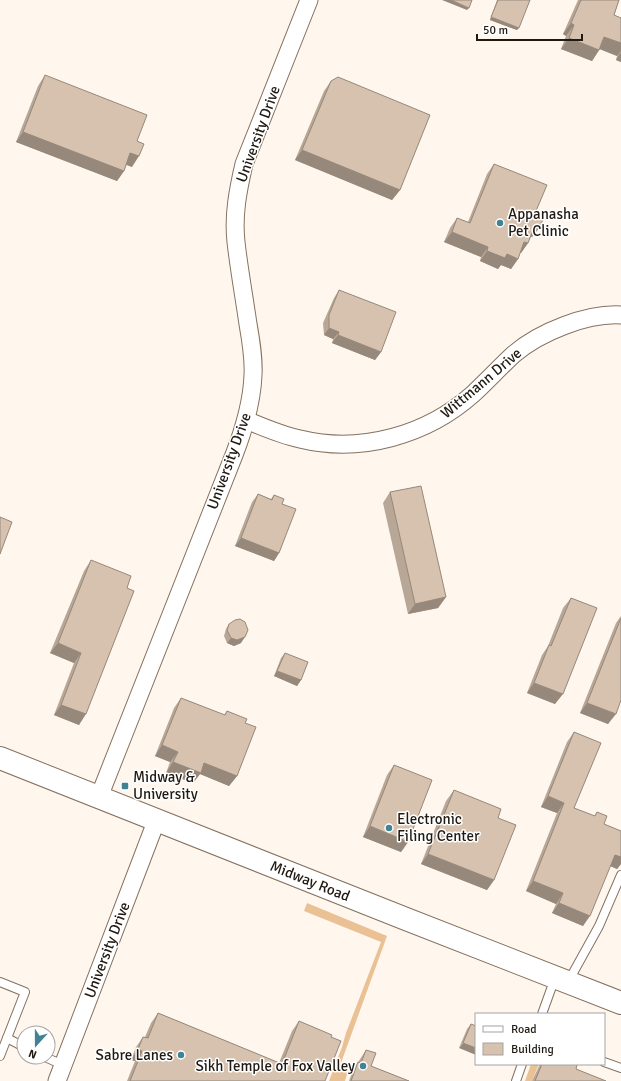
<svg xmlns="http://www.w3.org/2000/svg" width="621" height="1081" viewBox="0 0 621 1081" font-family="Signika,sans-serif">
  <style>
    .green { fill: #eac095 }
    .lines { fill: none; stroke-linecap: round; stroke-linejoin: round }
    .service-casing { stroke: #857260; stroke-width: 10 }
    .minor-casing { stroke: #857260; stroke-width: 19 }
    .secondary-casing { stroke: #857260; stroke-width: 24 }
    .service { stroke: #fff; stroke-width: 8 }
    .minor { stroke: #fff; stroke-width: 17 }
    .secondary { stroke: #fff; stroke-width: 22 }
    .wall { fill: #b8a796 }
    .shaded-wall { fill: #96887a }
    .building { fill: #d6c2ae; stroke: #96887a }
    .poi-dot { fill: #408394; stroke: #fff; stroke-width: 1.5 }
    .labels { text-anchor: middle; stroke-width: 3; stroke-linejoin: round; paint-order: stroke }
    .street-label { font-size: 15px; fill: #211a13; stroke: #fff }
    .poi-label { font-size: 15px; fill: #211a13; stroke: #fff; text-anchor: start }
  </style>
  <rect width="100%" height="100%" fill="#fff7ee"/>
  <!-- green -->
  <g class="green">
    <polygon points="307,903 387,936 341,1063 345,1069 348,1071 345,1081 329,1081 342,1047 346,1033 381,942 304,911"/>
    <polygon points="531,1064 539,1064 532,1081 525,1081"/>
  </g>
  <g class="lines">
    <!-- service casing -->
    <g class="service-casing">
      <g id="service">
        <polyline points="0,982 25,992 0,1056"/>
        <polyline points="568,982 599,926 621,875"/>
        <polyline points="542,1014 555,978"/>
        <polyline points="7,1038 24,1047"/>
        <polyline points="45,1057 63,1065"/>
        <polyline points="604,1062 621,1068"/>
        <polyline points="516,1081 522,1064"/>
      </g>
    </g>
    <!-- minor casing -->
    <g class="minor-casing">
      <g id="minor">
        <path d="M246 420C263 427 281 435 300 439 361 454 427 435 473 394 487 381 500 367 514 354 540 332 587 313 621 315"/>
        <path d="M99 797 234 455C244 429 252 403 253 375 254 358 251 341 248 324 244 296 239 269 236 242 233 215 238 190 244 164L309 0"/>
        <polyline points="57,1081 157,819"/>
      </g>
    </g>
    <!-- secondary casing -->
    <g class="secondary-casing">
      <polyline id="secondary" points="0,758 406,919 621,1003"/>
    </g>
    <!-- service -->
    <use href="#service" class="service"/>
    <!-- minor -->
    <use href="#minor" class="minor"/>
    <!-- secondary -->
    <use href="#secondary" class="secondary"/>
  </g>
  <!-- wall -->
  <g class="wall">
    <polygon points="497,0 530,0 517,30 490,20"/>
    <polygon points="578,0 619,0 614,15 621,18 621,62 616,60 617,56 600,49 592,61 561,49 566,36 563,34"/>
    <polygon points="45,75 137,141 132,167 126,165 124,171 117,181 16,142 38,86"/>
    <polygon points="331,81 400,190 392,200 295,160 324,91"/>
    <polygon points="494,164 536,211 540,227 532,237 530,236 528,243 521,253 520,253 518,259 511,269 501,265 498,269 480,261 481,257 444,242 450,228 457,218 468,222 487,174"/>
    <polygon points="339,290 381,352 375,360 332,343 333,339 324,335 323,323 334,298"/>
    <polygon points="390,492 446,597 438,608 408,614 383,503"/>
    <polygon points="258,494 271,499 274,495 282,504 279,553 274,561 235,546 252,502"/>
    <polygon points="91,560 127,588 79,725 54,715 74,663 50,653 84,571"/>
    <polygon points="571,598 555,704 527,693 542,655 548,646 563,608"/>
    <polygon points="621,616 621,700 608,724 580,713 616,623"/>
    <polygon points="229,624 241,643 234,646 227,643 224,636 226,629"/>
    <polygon points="285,653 301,680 297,686 274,676 281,658"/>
    <polygon points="181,698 224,715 227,711 245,723 237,776 229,786 200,774 193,783 166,773 170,762 155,756 174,708"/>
    <polygon points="574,732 574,808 594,816 597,812 604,824 621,831 621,864 617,869 610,866 583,926 552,913 556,904 526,891 557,813 541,807 567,742"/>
    <polygon points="394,765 408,842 401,852 363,837 387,775"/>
    <polygon points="454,790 498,818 494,880 487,890 421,864 446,801"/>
    <polygon points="158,1013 279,1063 292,1031 299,1021 331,1037 325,1081 127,1081 135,1061 131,1060 136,1047 143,1037 145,1037 151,1023"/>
    <polygon points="471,1024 476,1026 459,1048 467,1029"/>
    <polygon points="366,1050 371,1066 409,1081 349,1081 353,1070"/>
    <polygon points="540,1064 575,1064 576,1069 606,1081 532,1081"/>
  </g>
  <!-- shaded-wall -->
  <g class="shaded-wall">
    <polygon points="442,0 451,0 469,8 467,10"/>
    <polygon points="491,17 519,28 517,30 490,20"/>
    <polygon points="571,23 574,25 566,36 563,34"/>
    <polygon points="604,37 621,43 621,51 617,56 597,48"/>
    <polygon points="569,38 599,50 592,61 561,49"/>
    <polygon points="621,52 621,62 616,60"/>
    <polygon points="23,132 124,171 117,181 16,142"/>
    <polygon points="302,150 400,190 392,200 295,160"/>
    <polygon points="130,153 139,156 132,167 123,163"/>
    <polygon points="536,225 540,227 532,237 530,236 534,228"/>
    <polygon points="452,232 488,247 481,257 444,242"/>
    <polygon points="524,242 528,243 521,253 517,252"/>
    <polygon points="487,251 507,254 518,259 511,269 501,265 498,269 480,261"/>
    <polygon points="329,328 339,332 333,339 324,335"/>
    <polygon points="338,335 381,352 375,360 332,343"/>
    <polygon points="241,538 279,553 274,561 235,546"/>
    <polygon points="446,597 438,608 408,614 415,604"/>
    <polygon points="245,637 241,643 234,646 227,643 231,638"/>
    <polygon points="58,643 81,653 74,663 50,653"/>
    <polygon points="277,671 301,680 297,686 274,676"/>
    <polygon points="534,683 563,694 555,704 527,693"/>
    <polygon points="587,703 616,714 608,724 580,713"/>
    <polygon points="61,705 86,714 79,725 54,715"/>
    <polygon points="162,745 178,752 170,762 155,756"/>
    <polygon points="173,762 204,763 237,776 229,786 200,774 193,783 166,773"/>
    <polygon points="548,796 564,803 557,813 541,807"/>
    <polygon points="370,826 408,842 401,852 363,837"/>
    <polygon points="428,854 494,880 487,890 421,864"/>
    <polygon points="615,855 621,857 621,864 617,869 608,865"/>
    <polygon points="533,881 563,893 556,904 526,891"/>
    <polygon points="559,903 590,916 583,926 552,913"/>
    <polygon points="463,1043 476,1048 476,1055 459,1048"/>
    <polygon points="138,1049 142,1051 135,1061 131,1060"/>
  </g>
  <!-- building -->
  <g class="building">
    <polygon points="451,0 472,0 469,8"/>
    <polygon points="498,0 530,0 519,28 491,17"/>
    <polygon points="581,0 619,0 614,15 621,18 621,43 604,37 599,50 569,38 574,25 571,23"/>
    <polygon points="45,75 147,115 137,141 144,144 139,156 130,153 124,171 23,132"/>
    <polygon points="338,77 430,115 400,190 302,150 331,81"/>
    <polygon points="494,164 547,185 536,211 545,214 540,227 536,225 535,228 534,228 528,243 524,242 518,259 507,254 505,258 487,251 488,247 452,232 457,218 470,223"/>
    <polygon points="339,290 396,312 381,352 338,335 339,332 329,328 329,315"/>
    <polygon points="421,486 446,597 415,604 390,492"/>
    <polygon points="258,494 272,500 274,495 284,499 282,504 296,509 279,553 241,538"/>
    <polygon points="0,517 12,522 0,554"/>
    <polygon points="91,560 131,576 127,588 134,591 86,714 61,705 81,653 58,643"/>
    <polygon points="571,598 597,608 563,694 534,683 549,645 551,646"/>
    <polygon points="621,618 621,700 616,714 587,703"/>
    <polygon points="240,619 245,622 248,630 245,637 237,640 231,638 227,630 229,624 235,620"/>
    <polygon points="285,653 308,662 301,680 277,671"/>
    <polygon points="181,698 225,715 227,711 247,719 245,723 256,727 237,776 204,763 201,773 173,762 178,752 162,745"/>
    <polygon points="574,732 601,743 574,808 595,816 597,812 607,816 604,824 621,831 621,857 615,855 590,916 559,903 563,893 533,881 564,803 548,796"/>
    <polygon points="394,765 432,780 408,842 370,826"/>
    <polygon points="454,790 501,809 498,818 516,825 494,880 428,854"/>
    <polygon points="158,1013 282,1064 299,1021 332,1035 331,1037 341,1041 325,1081 130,1081 142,1051 138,1049 143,1037 148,1038"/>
    <polygon points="471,1024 476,1026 476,1048 463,1043"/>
    <polygon points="366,1050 376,1053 371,1066 409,1081 351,1081 358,1062 361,1063"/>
    <polygon points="542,1064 575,1064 577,1065 576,1069 606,1081 535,1081"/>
  </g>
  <!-- markers -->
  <g class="poi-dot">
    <circle cx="500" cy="223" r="4"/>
    <rect x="121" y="782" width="8" height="8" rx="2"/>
    <circle cx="389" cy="828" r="4"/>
    <circle cx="181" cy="1055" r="4"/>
    <circle cx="363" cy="1066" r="4"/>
  </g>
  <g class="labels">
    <!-- street labels -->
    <g class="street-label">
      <text transform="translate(258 134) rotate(-70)" y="5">University Drive</text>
      <text transform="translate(481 383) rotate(-40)" y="5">Wittmann Drive</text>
      <text transform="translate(229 461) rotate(-70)" y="5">University Drive</text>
      <text transform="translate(310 881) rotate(22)" y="5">Midway Road</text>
      <text transform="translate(107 950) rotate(-69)" y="5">University Drive</text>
    </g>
    <!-- poi labels -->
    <g class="poi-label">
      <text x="508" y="219">Appanasha<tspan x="508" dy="17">Pet Clinic</tspan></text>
      <text x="133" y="782">Midway &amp;<tspan x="133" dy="17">University</tspan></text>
      <text x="397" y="824">Electronic<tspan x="397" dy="17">Filing Center</tspan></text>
      <text x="173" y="1060" text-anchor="end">Sabre Lanes</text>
      <text x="355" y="1071" text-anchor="end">Sikh Temple of Fox Valley</text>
    </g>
  </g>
  <!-- legend -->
  <rect x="475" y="1013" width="130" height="52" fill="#ffffff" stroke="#a6a3a1"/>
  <rect x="483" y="1026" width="20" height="6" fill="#ffffff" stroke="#a6a3a1"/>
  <text x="511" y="1033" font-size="12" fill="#211a13">Road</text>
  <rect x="483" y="1043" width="20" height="12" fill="#d6c2ae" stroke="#a6a3a1"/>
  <text x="511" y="1053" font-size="12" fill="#211a13">Building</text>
  <!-- north arrow -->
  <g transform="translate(36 1045) rotate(201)"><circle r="19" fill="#ffffff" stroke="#a6a3a1"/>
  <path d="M0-3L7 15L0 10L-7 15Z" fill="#408394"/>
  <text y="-6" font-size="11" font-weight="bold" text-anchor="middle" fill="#211a13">N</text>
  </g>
  <!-- scale -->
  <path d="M477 34v6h105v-6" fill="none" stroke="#211a13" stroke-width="2"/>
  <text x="483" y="34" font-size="12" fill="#211a13" stroke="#ffffff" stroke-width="3" paint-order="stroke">50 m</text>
</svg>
